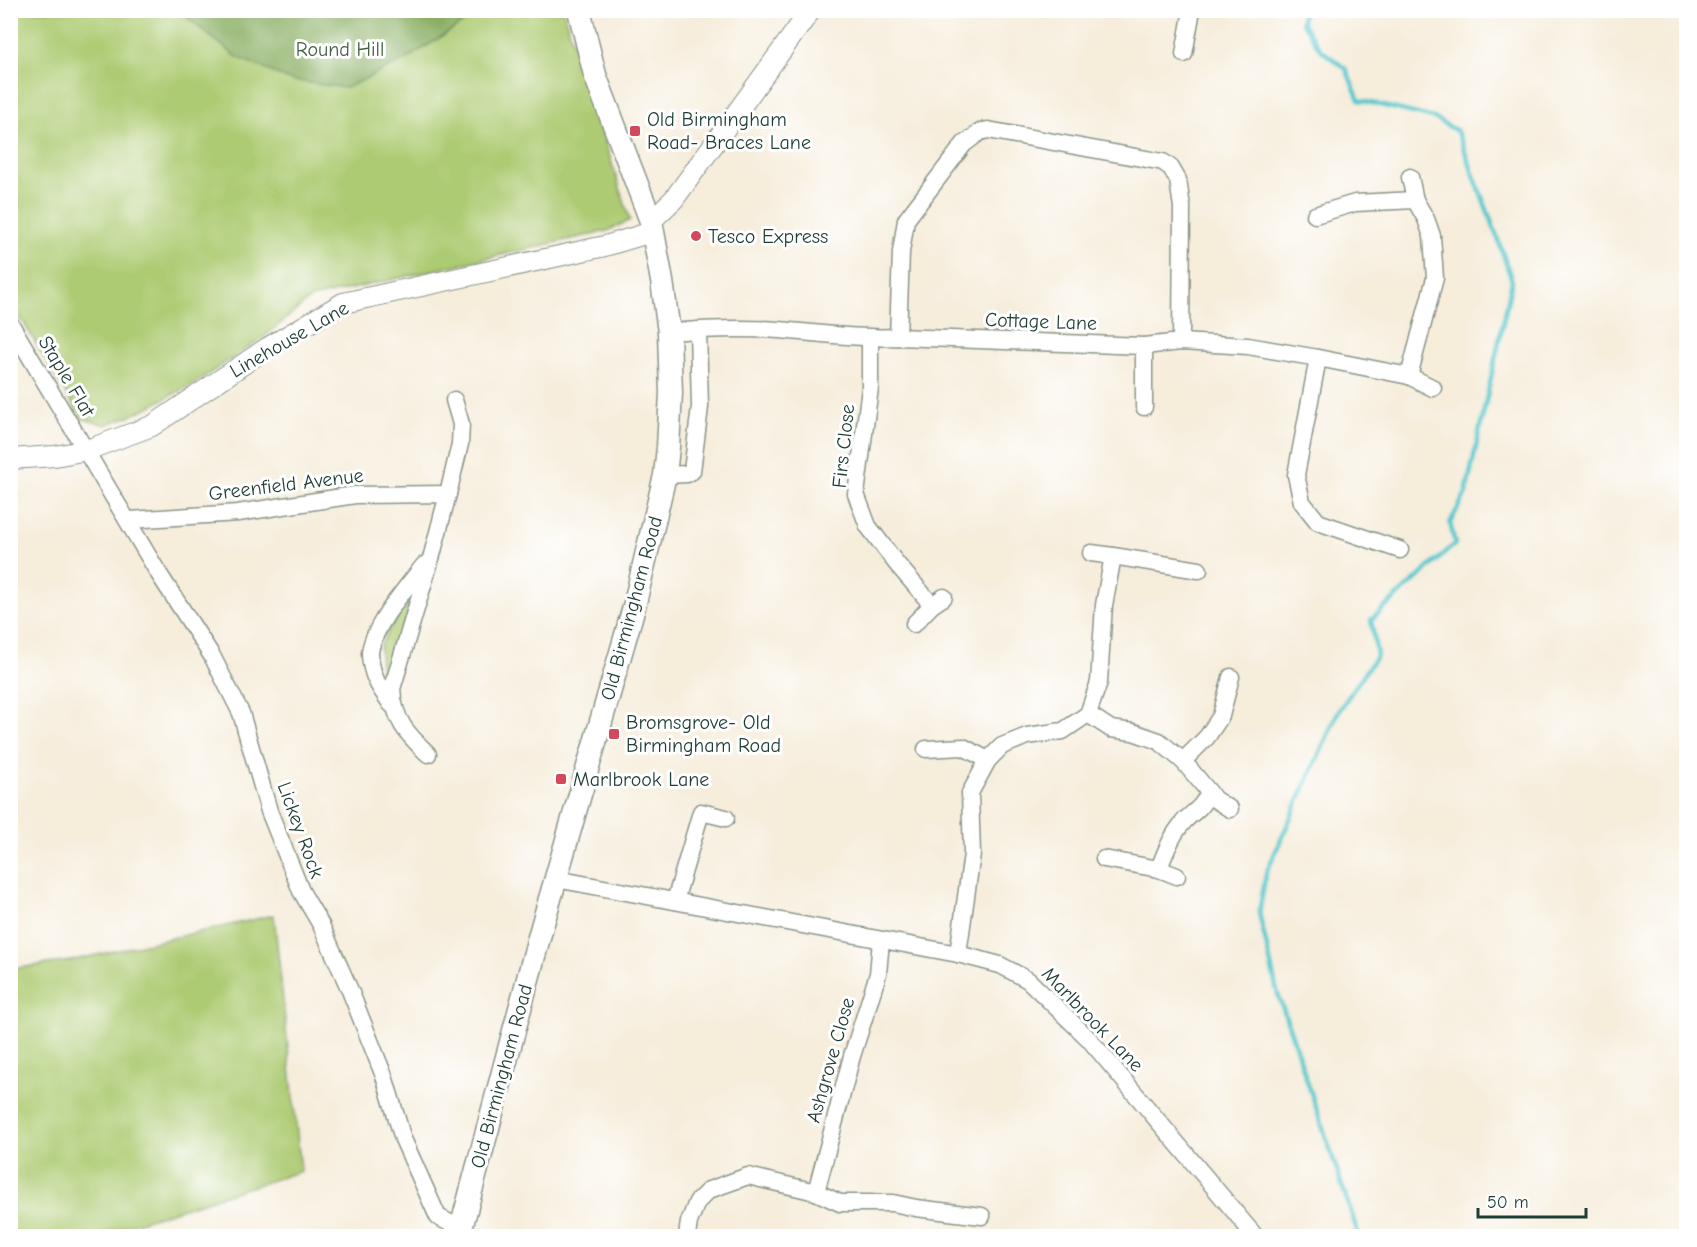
<svg xmlns="http://www.w3.org/2000/svg" width="1697" height="1247" viewBox="0 0 1697 1247" font-family="'Comic Neue',sans-serif">
  <style>
    .green { fill: #adcb72; stroke: #668453; stroke-width: 1.5 }
    .forest { fill: #8aaf64; stroke: #54764c; stroke-width: 1.5 }
    .lines { fill: none; stroke-linecap: round; stroke-linejoin: round }
    .stream { stroke: #5ac8ce; stroke-width: 4.5 }
    .minor-casing { stroke: #8a9588; stroke-width: 19 }
    .tertiary-casing { stroke: #8a9588; stroke-width: 22 }
    .secondary-casing { stroke: #8a9588; stroke-width: 25 }
    .minor { stroke: #fff; stroke-width: 16 }
    .tertiary { stroke: #fff; stroke-width: 20 }
    .secondary { stroke: #fff; stroke-width: 22 }
    .poi-dot { fill: #d1495b; stroke: #fff; stroke-width: 2 }
    .labels { text-anchor: middle; stroke-width: 6; stroke-linejoin: round; paint-order: stroke }
    .park-label { font-size: 20px; fill: #426044; stroke: #fff }
    .poi-label { font-size: 20px; fill: #1f3d34; stroke: #fff; text-anchor: start }
    .street-label { font-size: 20px; fill: #1f3d34; stroke: #fff }
  </style>
  <rect width="100%" height="100%" fill="#fff"/>
  <filter id="ink" filterUnits="userSpaceOnUse"><feTurbulence type="fractalNoise" baseFrequency=".0167" numOctaves="2"/><feDisplacementMap in="SourceGraphic" scale="12" xChannelSelector="R" yChannelSelector="G"/><feConvolveMatrix kernelMatrix="1 2 1 2 8 2 1 2 1" color-interpolation-filters="sRGB"/></filter>
  <filter id="wash" filterUnits="userSpaceOnUse"><feTurbulence type="fractalNoise" baseFrequency=".008" numOctaves="4" result="noise"/><feDisplacementMap in="SourceGraphic" scale="24" xChannelSelector="R" yChannelSelector="G"/><feGaussianBlur stdDeviation="1.35" result="paint"/><feColorMatrix in="noise" values="0 0 0 0 0 0 0 0 0 0 0 0 0 0 0 0 0 1.4 0 .05"/><feComposite in="paint" operator="in"/></filter>
  <g filter="url(#wash)">
    <rect width="100%" height="100%" fill="#f6eddb"/>
    <!-- green -->
    <g class="green">
      <polygon points="11,11 179,11 237,57 405,60 481,11 563,11 630,220 607,231 311,298 264,337 195,383 133,415 105,425 81,418 11,302"/>
      <polygon points="412,597 389,679 381,675 380,646 391,626"/>
      <polygon points="274,915 301,1171 95,1236 11,1236 11,969 70,961"/>
    </g>
    <!-- forest -->
    <polygon class="forest" points="179,11 481,11 405,60 346,88 290,80 237,57"/>
    <g class="lines">
      <!-- stream -->
      <polyline class="stream" points="1303,10 1302,22 1320,49 1346,69 1359,100 1434,118 1457,131 1497,236 1512,281 1466,493 1450,523 1455,544 1371,620 1377,655 1338,712 1266,873 1259,913 1277,991 1359,1236"/>
    </g>
  </g>
  <g filter="url(#ink)">
    <g class="lines">
      <!-- minor casing -->
      <g class="minor-casing">
        <g id="minor">
          <polyline points="1184,54 1192,10"/>
          <polyline points="1315,215 1355,203 1415,200"/>
          <polyline points="10,323 159,574 212,656 241,713 269,811 301,891 321,925 349,988 384,1076 403,1139 438,1217 460,1228"/>
          <path d="M669 332C705 329 743 328 779 330 819 333 858 339 898 337L1144 346 1181 342 1248 346 1318 358 1409 376 1433 388"/>
          <polyline points="898,337 901,252 906,220 964,144 980,132 988,130 1163,162 1171,168 1178,180 1182,207 1181,342"/>
          <polyline points="870,339 870,388 856,494 868,526 896,563 932,605"/>
          <polyline points="1144,346 1144,407"/>
          <polyline points="1318,358 1296,475 1302,502 1318,522 1400,550"/>
          <polyline points="1409,376 1435,278 1432,236 1426,219 1415,200 1410,177"/>
          <polyline points="665,475 687,474 692,471 700,407 698,330"/>
          <polyline points="448,494 460,444 461,424 454,400"/>
          <path d="M129 520 238 513 355 495 448 494 432 555 392 689C394 720 406 733 428 754"/>
          <polyline points="1091,553 1113,556"/>
          <polyline points="914,624 932,605 944,597"/>
          <path d="M391 704C385 695 377 685 374 675 372 669 370 658 370 652 374 624 407 587 424 565"/>
          <polyline points="1088,714 1111,729 1133,732 1159,741 1183,761 1207,737 1221,716 1231,677"/>
          <polyline points="926,749 963,747 988,760"/>
          <polyline points="1209,792 1214,799 1230,809"/>
          <path d="M1104 859 1159 869C1164 855 1171 837 1181 825 1192 811 1201 811 1209 792L1183 761"/>
          <polyline points="1159,869 1177,876"/>
          <polyline points="556,879 958,954 1000,965 1028,980 1089,1039 1255,1236"/>
          <polyline points="675,901 701,812 726,818"/>
          <polyline points="958,954 972,854 970,793 988,760 1002,746 1027,736 1063,731 1088,714 1099,682 1104,605 1113,556 1199,570"/>
          <polyline points="816,1192 840,1203 893,1203 916,1208 982,1216"/>
          <polyline points="687,1236 689,1222 697,1202 709,1190 748,1176 816,1192 852,1056 878,974 881,940"/>
        </g>
      </g>
      <!-- tertiary casing -->
      <g class="tertiary-casing">
        <g id="tertiary">
          <polyline points="651,221 674,199 811,10"/>
          <polyline points="10,459 55,456 87,450 152,426 267,348 343,303 605,246 652,232"/>
        </g>
      </g>
      <!-- secondary casing -->
      <g class="secondary-casing">
        <polyline id="secondary" points="459,1236 541,930 634,607 665,475 668,447 671,393 669,332 662,281 651,221 595,75 579,10"/>
      </g>
      <!-- minor -->
      <use href="#minor" class="minor"/>
      <!-- tertiary -->
      <use href="#tertiary" class="tertiary"/>
      <!-- secondary -->
      <use href="#secondary" class="secondary"/>
    </g>
  </g>
  <!-- markers -->
  <g class="poi-dot">
    <rect x="629" y="125" width="12" height="12" rx="3"/>
    <circle cx="696" cy="236" r="6"/>
    <rect x="608" y="728" width="12" height="12" rx="3"/>
    <rect x="555" y="773" width="12" height="12" rx="3"/>
  </g>
  <g class="labels">
    <!-- park labels -->
    <g class="park-label">
      <text x="340" y="56">Round Hill</text>
    </g>
    <!-- poi labels -->
    <g class="poi-label">
      <text x="647" y="126">Old Birmingham<tspan x="647" dy="23">Road- Braces Lane</tspan></text>
      <text x="708" y="243">Tesco Express</text>
      <text x="626" y="729">Bromsgrove- Old<tspan x="626" dy="23">Birmingham Road</tspan></text>
      <text x="573" y="786">Marlbrook Lane</text>
    </g>
    <!-- street labels -->
    <g class="street-label">
      <text transform="translate(1041 321) rotate(2)" y="7">Cottage Lane</text>
      <text transform="translate(289 339) rotate(-30)" y="7">Linehouse Lane</text>
      <text transform="translate(67 376) rotate(59)" y="7">Staple Flat</text>
      <text transform="translate(843 446) rotate(-84)" y="7">Firs Close</text>
      <text transform="translate(286 484) rotate(-7)" y="7">Greenfield Avenue</text>
      <text transform="translate(631 608) rotate(-75)" y="7">Old Birmingham Road</text>
      <text transform="translate(301 830) rotate(70)" y="7">Lickey Rock</text>
      <text transform="translate(1093 1019) rotate(46)" y="7">Marlbrook Lane</text>
      <text transform="translate(830 1060) rotate(-74)" y="7">Ashgrove Close</text>
      <text transform="translate(501 1076) rotate(-75)" y="7">Old Birmingham Road</text>
    </g>
  </g>
  <!-- margin -->
  <rect width="1697" height="1247" fill="none" stroke="#fff" stroke-width="36"/>
  <!-- scale -->
  <path d="M1478 1208v9h108v-9" fill="none" stroke="#1f3d34" stroke-width="3"/>
  <text x="1487" y="1208" font-size="18" fill="#1f3d34" stroke="#ffffff" stroke-width="4.5" paint-order="stroke">50 m</text>
</svg>
